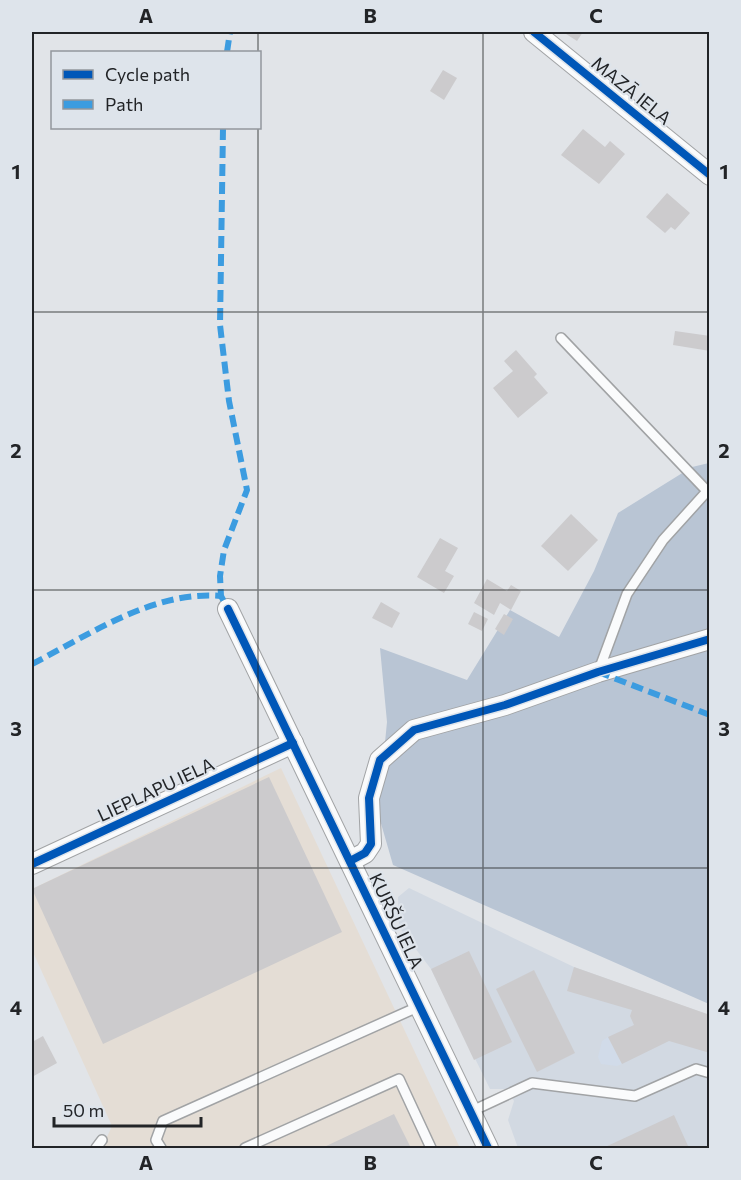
<svg xmlns="http://www.w3.org/2000/svg" width="741" height="1180" viewBox="0 0 741 1180" font-family="Commissioner,sans-serif">
  <style>
    .commercial { fill: #e4ddd5 }
    .built { fill: #d2d9e2 }
    .green { fill: #d1dbe9 }
    .forest { fill: #b9c5d4 }
    .building { fill: #cccbcd }
    .lines { fill: none; stroke-linecap: round; stroke-linejoin: round }
    .service-casing { stroke: #a1a3a5; stroke-width: 12 }
    .minor-casing { stroke: #a1a3a5; stroke-width: 22 }
    .service { stroke: #fafbfc; stroke-width: 9 }
    .minor { stroke: #fafbfc; stroke-width: 20 }
    .quiet { stroke: #3c9ce0; stroke-width: 6; stroke-dasharray: 12 6; stroke-linecap: butt }
    .cycleway-casing { stroke: #dee4eb; stroke-width: 11 }
    .cycleway { stroke: #0057b8; stroke-width: 8 }
    .grid { fill: none; stroke: #222427; stroke-width: 1.5; stroke-opacity: 0.55 }
    .labels { text-anchor: middle; stroke-width: 4.5; stroke-linejoin: round; paint-order: stroke }
    .street-label { font-size: 18px; fill: #222427; stroke: #dee4eb }
    .neatline { fill: none; stroke: #222427; stroke-width: 2 }
    .grid-label { font-size: 20px; text-anchor: middle; font-weight: bold; fill: #222427 }
  </style>
  <rect width="100%" height="100%" fill="#e1e4e8"/>
  <!-- commercial -->
  <polygon class="commercial" points="281,768 460,1148 102,1148 112,1126 32,950 32,889"/>
  <!-- built -->
  <polygon class="built" points="409,888 574,967 709,1015 709,1148 518,1148 508,1120 514,1101 507,1089 490,1089 431,969 399,927 398,897"/>
  <!-- green -->
  <polygon class="green" points="608,1037 622,1064 617,1066 601,1064 598,1057 602,1041"/>
  <!-- forest -->
  <polygon class="forest" points="709,463 709,1004 393,865 378,813 387,722 380,648 467,680 510,610 559,637 594,571 618,513 692,467"/>
  <!-- building -->
  <g class="building">
    <polygon points="563,32 583,32 577,41"/>
    <polygon points="443,70 457,78 444,100 430,91"/>
    <polygon points="583,129 605,147 610,141 625,154 599,184 561,155"/>
    <polygon points="667,193 690,213 675,230 671,227 665,233 646,217"/>
    <polygon points="675,331 710,336 710,351 673,345"/>
    <polygon points="516,350 537,374 534,377 548,393 518,418 493,388 513,371 504,361"/>
    <polygon points="571,514 598,540 568,571 541,546"/>
    <polygon points="440,538 458,548 445,571 454,576 444,593 417,577"/>
    <polygon points="487,579 507,591 511,585 521,591 511,610 500,603 494,615 474,603"/>
    <polygon points="381,602 400,613 392,628 372,618"/>
    <polygon points="474,612 488,619 482,631 468,624"/>
    <polygon points="504,614 513,619 504,635 495,629"/>
    <polygon points="269,777 342,932 103,1044 32,889"/>
    <polygon points="469,951 512,1042 474,1060 431,969"/>
    <polygon points="574,967 710,1015 710,1053 669,1041 622,1064 608,1037 634,1025 630,1016 632,1010 567,991"/>
    <polygon points="534,970 575,1053 537,1072 496,989"/>
    <polygon points="43,1036 57,1063 32,1077 32,1042"/>
    <polygon points="394,1114 411,1148 322,1148"/>
    <polygon points="674,1115 689,1148 603,1148"/>
  </g>
  <g class="lines">
    <!-- service casing -->
    <g class="service-casing">
      <g id="service">
        <polyline points="561,338 708,492"/>
        <polyline points="599,670 627,594 663,540 710,488"/>
        <polyline points="470,1112 532,1083 635,1096 696,1069 710,1073"/>
        <polyline points="96,1148 102,1140"/>
        <polyline points="161,1148 156,1140 163,1121 420,1006"/>
        <polyline points="245,1148 399,1079 431,1148"/>
      </g>
    </g>
    <!-- minor casing -->
    <g class="minor-casing">
      <g id="minor">
        <polyline points="534,32 710,175"/>
        <polyline points="228,609 488,1148"/>
        <polyline points="350,861 365,853 371,844 369,798 380,760 414,730 505,705 598,672 710,639"/>
        <polyline points="32,864 293,743"/>
      </g>
    </g>
    <!-- service -->
    <use href="#service" class="service"/>
    <!-- minor -->
    <use href="#minor" class="minor"/>
    <!-- quiet -->
    <g class="quiet">
      <polyline points="227,52 230,32"/>
      <polyline points="223,128 220,325 229,401 247,490 224,550 220,576 221,596 228,609"/>
      <path d="M32 664C89 635 154 590 221 596"/>
      <polyline points="598,672 710,715"/>
    </g>
    <!-- cycleway casing -->
    <g class="cycleway-casing">
      <g id="cycleway">
        <polyline points="534,32 710,175"/>
        <polyline points="228,609 488,1148"/>
        <polyline points="350,861 365,853 371,844 369,798 380,760 414,730 505,705 598,672 710,639"/>
        <polyline points="32,864 293,743"/>
      </g>
    </g>
    <!-- cycleway -->
    <use href="#cycleway" class="cycleway"/>
  </g>
  <!-- grid -->
  <path class="grid" d="M258 32V52M483 32V1148M258 128V1148M32 312H710M32 590H710M32 868H710"/>
  <g class="labels">
    <!-- street labels -->
    <g class="street-label">
      <text transform="translate(631 91) rotate(39)" y="6">MAZĀ IELA</text>
      <text transform="translate(156 790) rotate(-25)" y="6">LIEPLAPU IELA</text>
      <text transform="translate(396 921) rotate(65)" y="6">KURŠU IELA</text>
    </g>
  </g>
  <!-- border -->
  <rect width="741" height="1180" fill="none" stroke="#dee4eb" stroke-width="66"/>
  <!-- legend -->
  <rect x="51" y="51" width="210" height="78" fill="#dee4eb" stroke="#93979d" stroke-width="1.5"/>
  <rect x="63" y="70" width="30" height="9" fill="#0057b8" stroke="#93979d" stroke-width="1.5"/>
  <text x="105" y="81" font-size="18" fill="#222427">Cycle path</text>
  <rect x="63" y="100" width="30" height="9" fill="#3c9ce0" stroke="#93979d" stroke-width="1.5"/>
  <text x="105" y="111" font-size="18" fill="#222427">Path</text>
  <!-- scale -->
  <path d="M54 1117v9h147v-9" fill="none" stroke="#222427" stroke-width="3"/>
  <text x="63" y="1117" font-size="18" fill="#222427" stroke="#dee4eb" stroke-width="4.5" paint-order="stroke">50 m</text>
  <rect x="33" y="33" width="675" height="1114" class="neatline"/>
  <g class="grid-label">
    <text x="146" y="23">A</text>
    <text x="370" y="23">B</text>
    <text x="596" y="23">C</text>
    <text x="16" y="179">1</text>
    <text x="724" y="179">1</text>
    <text x="16" y="458">2</text>
    <text x="724" y="458">2</text>
    <text x="16" y="736">3</text>
    <text x="724" y="736">3</text>
    <text x="16" y="1015">4</text>
    <text x="724" y="1015">4</text>
    <text x="146" y="1170">A</text>
    <text x="370" y="1170">B</text>
    <text x="596" y="1170">C</text>
  </g>
</svg>
